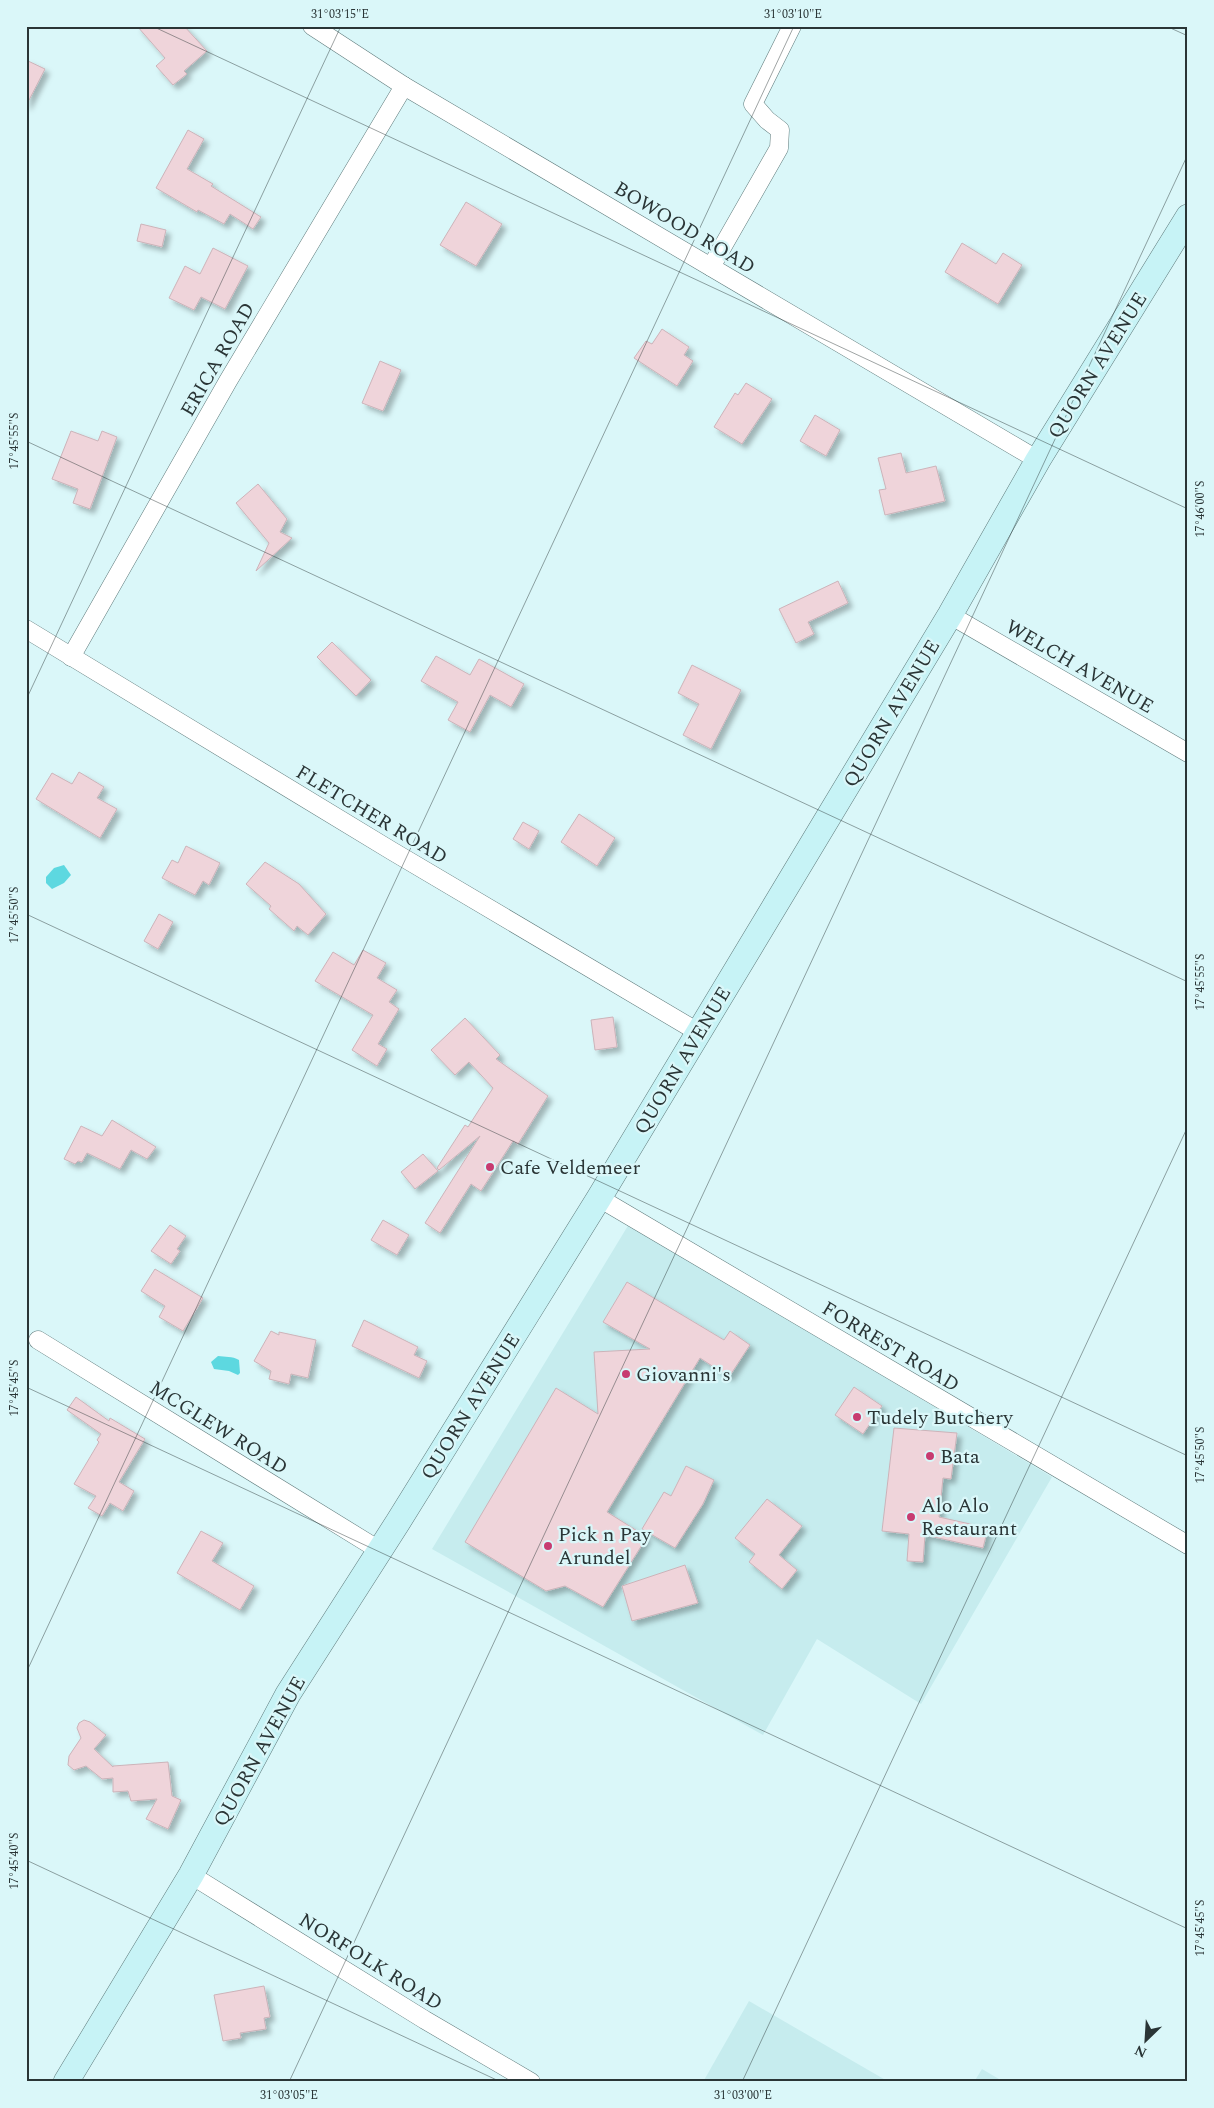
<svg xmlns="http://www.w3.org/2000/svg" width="1214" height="2108" viewBox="0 0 1214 2108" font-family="Spectral,serif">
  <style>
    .built { fill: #c6ecee }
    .water { fill: #5dd8e0 }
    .building { fill: #efd4da; stroke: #ccb3b9; filter: url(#shadow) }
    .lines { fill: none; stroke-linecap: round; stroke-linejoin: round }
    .street-casing { stroke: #5f7a7b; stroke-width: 19 }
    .secondary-casing { stroke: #5f7a7b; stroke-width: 26 }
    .street { stroke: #fff; stroke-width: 18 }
    .secondary { stroke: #c7f3f6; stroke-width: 25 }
    .ticks { fill: none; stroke: #2a3536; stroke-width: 1; stroke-opacity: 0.45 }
    .poi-dot { fill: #c73b70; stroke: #daf7f9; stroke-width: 2 }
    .labels { text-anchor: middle; stroke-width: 4.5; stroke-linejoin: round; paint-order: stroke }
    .street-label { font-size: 20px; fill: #2a3536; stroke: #daf7f9 }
    .poi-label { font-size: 20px; fill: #2a3536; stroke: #daf7f9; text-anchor: start }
    .neatline { fill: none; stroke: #2a3536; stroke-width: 2 }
    .ticks-label { font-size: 12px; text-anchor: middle; fill: #2a3536 }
  </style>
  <defs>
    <filter id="shadow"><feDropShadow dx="4.5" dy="4.5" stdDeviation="2.5" flood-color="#0004"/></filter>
  </defs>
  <rect width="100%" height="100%" fill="#daf7f9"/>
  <!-- built -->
  <g class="built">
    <polygon points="629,1224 1052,1477 921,1704 817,1639 763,1735 432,1549"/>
    <polygon points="749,2001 889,2082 703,2082"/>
    <polygon points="982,2069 1004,2082 974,2082"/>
  </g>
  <!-- water -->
  <g class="water">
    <polygon points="64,865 71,875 64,883 52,889 46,883 46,877 54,868"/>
    <path d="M218 1356C225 1357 232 1356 239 1360L240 1373 238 1375 229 1371 214 1369 211 1362Z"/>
  </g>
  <!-- building -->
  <g class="building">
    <polygon points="137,26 184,26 207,51 184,71 187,74 173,85 156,66 165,58"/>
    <polygon points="26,60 45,69 26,106"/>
    <polygon points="188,130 204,139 187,169 213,184 211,186 261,217 253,229 230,214 224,224 198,210 197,212 156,188"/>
    <polygon points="466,202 502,224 476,266 440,245"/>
    <polygon points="141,224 166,230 162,247 137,241"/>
    <polygon points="962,243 996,264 1003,253 1022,265 998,304 945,272"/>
    <polygon points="213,248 248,266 225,309 201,297 194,310 169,298 185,266 200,274"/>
    <polygon points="662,329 689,347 684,355 693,361 677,386 634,358 646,341 652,344"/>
    <polygon points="380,361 401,370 383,411 362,403"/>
    <polygon points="746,383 772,399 742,444 714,427 735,393 738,395"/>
    <polygon points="815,415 840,430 826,456 800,441"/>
    <polygon points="71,431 98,441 102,431 117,437 90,509 73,503 78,489 52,479"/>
    <polygon points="901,453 906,473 936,466 945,501 885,515 879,490 886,489 878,458"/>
    <polygon points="258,484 287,519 280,532 292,538 256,571 269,543 236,503"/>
    <polygon points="838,581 848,603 808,622 814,634 796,643 779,609"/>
    <polygon points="332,642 371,680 356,696 317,657"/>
    <polygon points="436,656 470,675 479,659 524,684 511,707 490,695 470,732 448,720 458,702 421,681"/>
    <polygon points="692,665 741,690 711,749 683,735 699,704 678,693"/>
    <polygon points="79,772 104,787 97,798 117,809 100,838 36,799 52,773 72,784"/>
    <polygon points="579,814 615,838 597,866 561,842"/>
    <polygon points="523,822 539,831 529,849 513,839"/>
    <polygon points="186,846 220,863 209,885 203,881 195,895 162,878 172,860 178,863"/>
    <polygon points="265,862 299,884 326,914 308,935 297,926 294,931 269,909 271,906 246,884"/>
    <polygon points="159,914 173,922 158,949 144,941"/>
    <polygon points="363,950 386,963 377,978 397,990 389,1002 399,1009 378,1044 387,1049 377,1066 352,1050 373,1015 315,981 333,952 354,965"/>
    <polygon points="613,1017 617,1047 595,1050 591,1020"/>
    <polygon points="465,1018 500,1055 496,1059 548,1096 518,1144 513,1141 481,1191 471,1184 440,1233 425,1223 480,1136 439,1170 437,1168 465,1125 468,1127 493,1088 469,1062 455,1075 431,1050"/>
    <polygon points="112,1120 156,1147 147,1159 131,1150 120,1169 87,1153 82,1162 78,1161 75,1164 64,1159 81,1126 102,1136"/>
    <polygon points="423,1154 438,1171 415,1189 401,1172"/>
    <polygon points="383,1220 409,1235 397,1255 371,1240"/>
    <polygon points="170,1225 186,1236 177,1249 180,1251 171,1264 151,1251"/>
    <polygon points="155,1269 203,1298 183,1331 159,1317 165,1306 141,1291"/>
    <polygon points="627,1282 724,1340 730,1331 750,1345 729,1377 700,1358 607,1512 647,1537 603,1607 565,1586 546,1591 465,1542 556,1388 598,1414 594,1352 650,1349 603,1322"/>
    <polygon points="364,1320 418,1347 414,1355 427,1361 419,1378 352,1346"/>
    <polygon points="271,1331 279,1335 279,1332 316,1340 308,1378 291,1374 289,1384 269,1379 271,1371 254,1361"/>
    <polygon points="854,1387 882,1406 863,1434 835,1415"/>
    <polygon points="76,1397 109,1421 110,1418 145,1439 119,1482 134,1491 123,1511 110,1503 102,1516 88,1508 96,1496 74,1484 99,1442 97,1440 101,1434 67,1410"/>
    <polygon points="894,1428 957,1433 951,1479 943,1478 939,1517 988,1528 983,1548 925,1535 923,1562 907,1561 909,1534 882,1531"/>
    <polygon points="686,1466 714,1480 703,1504 675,1548 642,1529 664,1492 671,1496"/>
    <polygon points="767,1499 802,1526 779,1555 797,1570 782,1589 749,1562 755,1554 735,1538"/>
    <polygon points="201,1531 223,1543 212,1561 254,1586 240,1610 177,1573"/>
    <polygon points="685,1565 698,1603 632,1621 622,1586"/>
    <polygon points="84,1720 90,1722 106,1735 94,1749 113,1767 113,1766 168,1762 172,1796 181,1800 168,1829 146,1819 157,1799 131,1801 128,1791 113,1792 113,1778 102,1779 86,1766 74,1770 68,1765 69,1756 81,1738 77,1728 79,1723"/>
    <polygon points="264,1986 270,2017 264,2018 266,2029 240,2033 241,2038 223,2041 214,1995"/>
  </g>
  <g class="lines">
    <!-- street casing -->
    <g class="street-casing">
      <g id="street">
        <polyline points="312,26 404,86 1038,460"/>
        <polyline points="711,267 779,148 780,130 767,120 753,104 792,26"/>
        <polyline points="950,615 1188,753"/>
        <polyline points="26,629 392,851 698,1032"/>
        <polyline points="71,657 228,381 404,86"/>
        <polyline points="599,1198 1188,1545"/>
        <polyline points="38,1340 379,1550"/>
        <polyline points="191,1875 425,2020 531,2082"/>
      </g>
    </g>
    <!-- secondary casing -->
    <g class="secondary-casing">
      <polyline id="secondary" points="66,2082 191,1875 288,1694 398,1522 599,1198 950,615 1038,460 1188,217"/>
    </g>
    <!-- street -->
    <use href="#street" class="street"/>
    <!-- secondary -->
    <use href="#secondary" class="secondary"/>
  </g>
  <!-- ticks -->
  <path class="ticks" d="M152 26 1188 509M1166 26 1188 36M26 441 1188 982M26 700 341 26M26 914 1188 1456M26 1387 1188 1929M26 1673 794 26M26 1860 501 2082M289 2082 1188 154M742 2082 1188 1126"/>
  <!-- markers -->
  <g class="poi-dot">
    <circle cx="490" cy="1167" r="5"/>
    <circle cx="626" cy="1374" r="5"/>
    <circle cx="857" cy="1417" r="5"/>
    <circle cx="930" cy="1456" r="5"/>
    <circle cx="911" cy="1517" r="5"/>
    <circle cx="548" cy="1546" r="5"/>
  </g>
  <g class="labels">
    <!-- street labels -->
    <g class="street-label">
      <text transform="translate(685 227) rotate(31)" y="7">BOWOOD ROAD</text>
      <text transform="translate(217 359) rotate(-60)" y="7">ERICA ROAD</text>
      <text transform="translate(1097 365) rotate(-58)" y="7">QUORN AVENUE</text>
      <text transform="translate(1080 666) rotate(30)" y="7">WELCH AVENUE</text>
      <text transform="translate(891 713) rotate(-59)" y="7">QUORN AVENUE</text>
      <text transform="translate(372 814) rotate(31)" y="7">FLETCHER ROAD</text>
      <text transform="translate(682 1060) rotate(-59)" y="7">QUORN AVENUE</text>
      <text transform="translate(891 1346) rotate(31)" y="7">FORREST ROAD</text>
      <text transform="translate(470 1406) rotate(-58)" y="7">QUORN AVENUE</text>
      <text transform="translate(219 1427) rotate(32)" y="7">MCGLEW ROAD</text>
      <text transform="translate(259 1751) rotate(-61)" y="7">QUORN AVENUE</text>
      <text transform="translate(371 1961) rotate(32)" y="7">NORFOLK ROAD</text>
    </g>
    <!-- poi labels -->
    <g class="poi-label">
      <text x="500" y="1174">Cafe Veldemeer</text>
      <text x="636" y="1381">Giovanni's</text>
      <text x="867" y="1424">Tudely Butchery</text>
      <text x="940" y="1463">Bata</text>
      <text x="921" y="1512">Alo Alo<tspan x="921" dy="23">Restaurant</tspan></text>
      <text x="558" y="1541">Pick n Pay<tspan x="558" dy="23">Arundel</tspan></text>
    </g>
  </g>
  <!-- border -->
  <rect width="1214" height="2108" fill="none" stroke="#daf7f9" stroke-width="55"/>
  <!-- north arrow -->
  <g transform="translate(1146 2040) rotate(205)" stroke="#daf7f9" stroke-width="4" paint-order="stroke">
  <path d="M0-4L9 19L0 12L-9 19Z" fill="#2a3536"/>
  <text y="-8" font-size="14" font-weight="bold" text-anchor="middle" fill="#2a3536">N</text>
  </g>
  <rect x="28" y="28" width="1158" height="2052" class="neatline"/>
  <g class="ticks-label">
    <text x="340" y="18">31°03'15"E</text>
    <text x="793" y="18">31°03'10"E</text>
    <text transform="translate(14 441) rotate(-90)" y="4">17°45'55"S</text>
    <text transform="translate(1200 509) rotate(-90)" y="4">17°46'00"S</text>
    <text transform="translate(14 915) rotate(-90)" y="4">17°45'50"S</text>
    <text transform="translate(1200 982) rotate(-90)" y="4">17°45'55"S</text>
    <text transform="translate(14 1388) rotate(-90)" y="4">17°45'45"S</text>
    <text transform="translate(1200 1455) rotate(-90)" y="4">17°45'50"S</text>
    <text transform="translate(14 1861) rotate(-90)" y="4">17°45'40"S</text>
    <text transform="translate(1200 1928) rotate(-90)" y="4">17°45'45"S</text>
    <text x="289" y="2099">31°03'05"E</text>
    <text x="743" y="2099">31°03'00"E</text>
  </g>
</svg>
